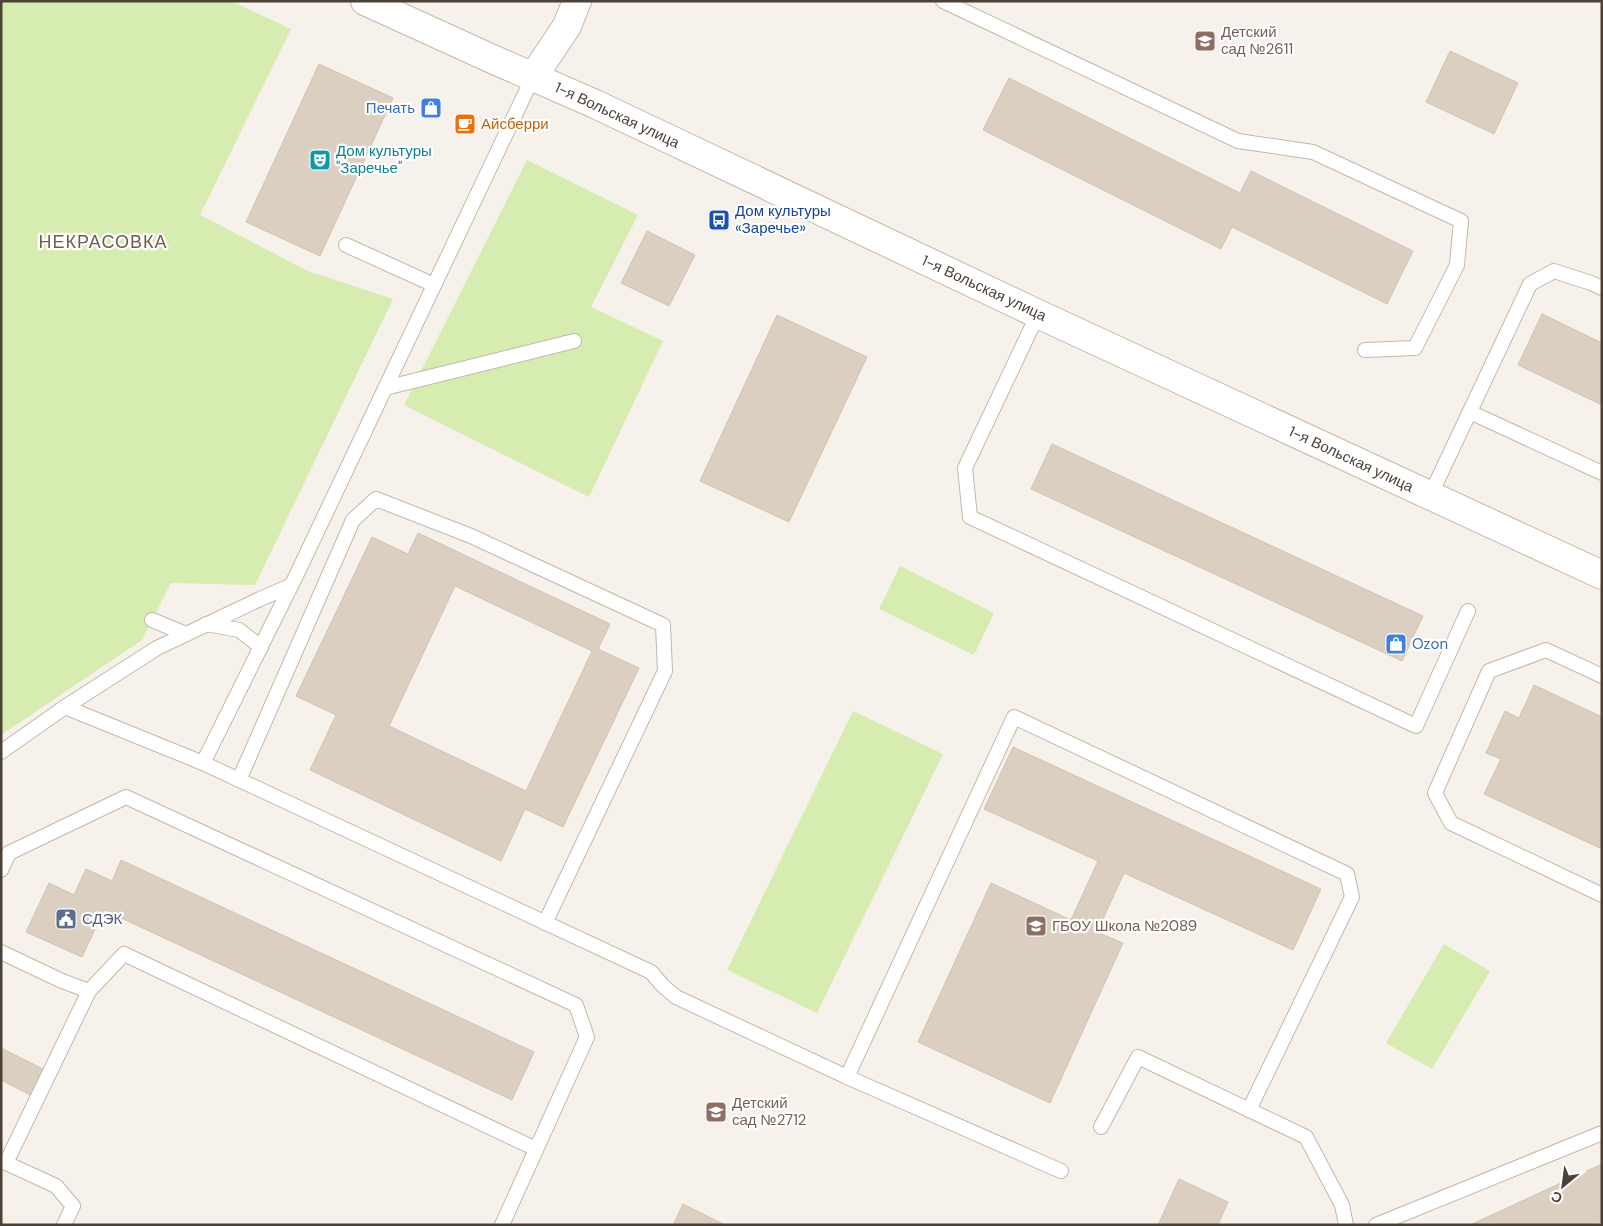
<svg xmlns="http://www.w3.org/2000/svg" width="1603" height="1226" viewBox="0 0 1603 1226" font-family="'DM Sans',sans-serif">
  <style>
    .green { fill: #d6ecb0 }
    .building { fill: #dbcfc1; stroke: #d4c3b1; fill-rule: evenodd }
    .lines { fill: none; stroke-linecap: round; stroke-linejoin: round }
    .service-casing { stroke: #c2b8ab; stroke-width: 16 }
    .tertiary-casing { stroke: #c2b8ab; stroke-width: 30 }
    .service { stroke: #fff; stroke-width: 14 }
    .tertiary { stroke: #fff; stroke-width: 28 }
    .labels { text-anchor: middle; stroke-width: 4.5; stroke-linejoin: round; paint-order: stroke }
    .education-label { font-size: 15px; fill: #785e54; stroke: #fff; text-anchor: start }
    .shop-label { font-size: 15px; fill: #366cbe; stroke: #fff; text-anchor: end }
    .street-label { font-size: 15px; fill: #4b4137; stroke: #fff }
    .food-label { font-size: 15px; fill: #c56008; stroke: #fff; text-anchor: start }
    .culture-label { font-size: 15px; fill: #0d838f; stroke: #fff; text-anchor: start }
    .transit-label { font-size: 15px; fill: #164399; stroke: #fff; text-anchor: start }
    .service-label { font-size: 15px; fill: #4e5e75; stroke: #fff; text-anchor: start }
    .quarter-label { font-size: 18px; letter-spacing: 1px; fill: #6e5e4d; stroke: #fff }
  </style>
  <rect width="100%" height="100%" fill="#f6f1ea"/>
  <!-- green -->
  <g class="green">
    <polygon points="1,1 231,1 291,29 200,215 308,271 393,299 255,585 171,583 142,640 1,735"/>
    <polygon points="527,160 638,215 591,307 663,341 589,497 404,405"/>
    <polygon points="900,566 994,613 974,655 879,609"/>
    <polygon points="853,711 943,754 817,1013 727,970"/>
    <polygon points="1444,944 1490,971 1432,1069 1386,1043"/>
  </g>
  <!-- building -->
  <g class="building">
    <polygon points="1450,51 1518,83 1494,134 1426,102"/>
    <polygon points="319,64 393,98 320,256 246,222"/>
    <polygon points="1009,78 1240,193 1251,171 1413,251 1387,304 1232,227 1221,249 983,130"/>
    <polygon points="647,231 695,255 669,306 621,283"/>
    <polygon points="1542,314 1602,343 1602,405 1518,365"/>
    <polygon points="777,315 867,357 789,522 700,481"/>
    <polygon points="1052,444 1423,616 1402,661 1031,489"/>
    <path d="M418 533 610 624 598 649 639 668 563 827 525 809 501 861 310 770 336 715 296 696 372 537 408 554ZM455 586 592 651 526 791 389 726Z"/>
    <polygon points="1534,685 1602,717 1602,849 1484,794 1501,759 1486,753 1505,711 1519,718"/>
    <polygon points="1013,747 1321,889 1293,950 1124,873 1097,932 1123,943 1050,1103 918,1042 991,883 1071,920 1098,861 984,809"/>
    <polygon points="121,860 534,1052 512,1100 104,910 82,957 26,932 49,883 74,895 86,869 112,881"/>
    <polygon points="1,1048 47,1071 34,1097 1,1080"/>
    <polygon points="1602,1164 1602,1221 1594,1225 1470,1225"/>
    <polygon points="1179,1179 1228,1202 1218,1225 1158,1225"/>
    <polygon points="683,1204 725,1225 673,1225"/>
  </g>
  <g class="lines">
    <!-- service casing -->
    <g class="service-casing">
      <g id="service">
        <polyline points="943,1 1238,141 1313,152 1461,221 1457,265 1415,348 1365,350"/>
        <polyline points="346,245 434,285"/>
        <polyline points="1038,314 965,468 970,517 1416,726 1468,611"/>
        <polyline points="385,388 574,341"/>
        <polyline points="1470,412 1602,473"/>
        <polyline points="1430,496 1530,284 1554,271 1591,283 1602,288"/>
        <polyline points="152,620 186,634"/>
        <polyline points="206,624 239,630 261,647"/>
        <polyline points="1602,676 1546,650 1489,671 1435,793 1451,823 1602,895"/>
        <polyline points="65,707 203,763 651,972 663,986 676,997 847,1077 1061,1171"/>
        <polyline points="1,752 65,707 157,648 260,599 290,586"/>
        <polyline points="203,763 295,578 533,77"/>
        <polyline points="239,780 353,520 376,499 471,536 663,625 665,671 545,923"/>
        <polyline points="1,870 9,853 126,797 576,1005 587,1037 502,1225"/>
        <polyline points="1,952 62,981 89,991 124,954 536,1149"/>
        <polyline points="847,1077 1014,717 1347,874 1352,897 1249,1110"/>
        <polyline points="1101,1127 1138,1057 1306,1137 1342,1205 1346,1225"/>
        <polyline points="64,1225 73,1206 56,1186 6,1163 89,991"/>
        <polyline points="1376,1225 1602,1133"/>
      </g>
    </g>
    <!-- tertiary casing -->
    <g class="tertiary-casing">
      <g id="tertiary">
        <polyline points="365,1 490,58 595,104 1038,314 1602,575"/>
        <polyline points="533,77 567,26 577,1"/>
      </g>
    </g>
    <!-- service -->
    <use href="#service" class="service"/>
    <!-- tertiary -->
    <use href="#tertiary" class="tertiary"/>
  </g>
  <!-- icons -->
  <defs>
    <g id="school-square" transform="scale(1.125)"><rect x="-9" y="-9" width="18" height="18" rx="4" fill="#8d6e63" stroke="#fff"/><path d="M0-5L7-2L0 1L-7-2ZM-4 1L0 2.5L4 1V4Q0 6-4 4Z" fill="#fff"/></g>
    <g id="shop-square" transform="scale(1.125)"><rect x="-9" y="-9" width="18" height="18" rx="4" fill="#3f7fe0" stroke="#fff"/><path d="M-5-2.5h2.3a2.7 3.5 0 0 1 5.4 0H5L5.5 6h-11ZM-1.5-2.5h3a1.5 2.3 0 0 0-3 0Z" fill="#fff"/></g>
    <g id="cafe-square" transform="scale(1.125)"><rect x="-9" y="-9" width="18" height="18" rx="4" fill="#e8710a" stroke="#fff"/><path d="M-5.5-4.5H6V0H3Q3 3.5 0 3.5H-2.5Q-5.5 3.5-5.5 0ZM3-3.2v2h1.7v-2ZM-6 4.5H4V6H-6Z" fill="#fff"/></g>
    <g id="theatre-square" transform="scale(1.125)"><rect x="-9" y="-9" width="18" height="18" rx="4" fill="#0f9aa8" stroke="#fff"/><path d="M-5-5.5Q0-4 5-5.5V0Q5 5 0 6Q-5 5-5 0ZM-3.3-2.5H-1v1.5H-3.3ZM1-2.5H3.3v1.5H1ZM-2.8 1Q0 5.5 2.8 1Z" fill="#fff"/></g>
    <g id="bus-square" transform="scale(1.125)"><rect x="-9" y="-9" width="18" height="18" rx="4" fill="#1a4fb4" stroke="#fff"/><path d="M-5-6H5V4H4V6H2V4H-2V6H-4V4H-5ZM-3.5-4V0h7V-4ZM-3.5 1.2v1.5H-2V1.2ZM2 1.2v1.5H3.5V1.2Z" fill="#fff"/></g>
    <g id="civic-square" transform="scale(1.125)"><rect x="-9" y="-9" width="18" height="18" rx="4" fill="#5c6f8a" stroke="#fff"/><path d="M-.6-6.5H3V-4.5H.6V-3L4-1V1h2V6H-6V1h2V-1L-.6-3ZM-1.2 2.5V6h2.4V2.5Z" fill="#fff"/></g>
  </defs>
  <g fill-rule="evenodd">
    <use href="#school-square" x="1205" y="41"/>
    <use href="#shop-square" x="431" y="108"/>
    <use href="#cafe-square" x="465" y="124"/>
    <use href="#theatre-square" x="320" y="160"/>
    <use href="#bus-square" x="719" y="220"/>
    <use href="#shop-square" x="1396" y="644"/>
    <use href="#civic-square" x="66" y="919"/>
    <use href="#school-square" x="1036" y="926"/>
    <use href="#school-square" x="716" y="1112"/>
  </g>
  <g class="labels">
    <!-- education labels -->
    <g class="education-label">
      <text x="1221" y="37">Детский<tspan x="1221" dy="17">сад №2611</tspan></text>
      <text x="1052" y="931">ГБОУ Школа №2089</text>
      <text x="732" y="1108">Детский<tspan x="732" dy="17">сад №2712</tspan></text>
    </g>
    <!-- shop labels -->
    <g class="shop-label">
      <text x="415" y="113">Печать</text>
      <text x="1412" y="649" text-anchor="start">Ozon</text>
    </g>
    <!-- street labels -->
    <g class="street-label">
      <text transform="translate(617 115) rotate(25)" y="5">1-я Вольская улица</text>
      <text transform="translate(984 288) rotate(25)" y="5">1-я Вольская улица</text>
      <text transform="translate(1351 459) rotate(25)" y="5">1-я Вольская улица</text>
    </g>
    <!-- food labels -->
    <g class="food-label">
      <text x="481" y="129">Айсберри</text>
    </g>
    <!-- culture labels -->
    <g class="culture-label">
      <text x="336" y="156">Дом культуры<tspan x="336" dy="17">"Заречье"</tspan></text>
    </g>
    <!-- transit labels -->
    <g class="transit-label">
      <text x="735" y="216">Дом культуры<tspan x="735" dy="17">«Заречье»</tspan></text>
    </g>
    <!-- service labels -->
    <g class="service-label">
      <text x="82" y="924">СДЭК</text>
    </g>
    <!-- quarter labels -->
    <g class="quarter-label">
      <text x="103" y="248">НЕКРАСОВКА</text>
    </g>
  </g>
  <!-- border -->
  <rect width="1603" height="1226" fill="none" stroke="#4b4137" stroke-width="5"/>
  <!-- north arrow -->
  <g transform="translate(1563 1186) rotate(209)" stroke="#ffffff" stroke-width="4" paint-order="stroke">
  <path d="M0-4L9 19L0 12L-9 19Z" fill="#4b4137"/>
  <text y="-8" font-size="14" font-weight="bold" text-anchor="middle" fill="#4b4137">С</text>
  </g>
</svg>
